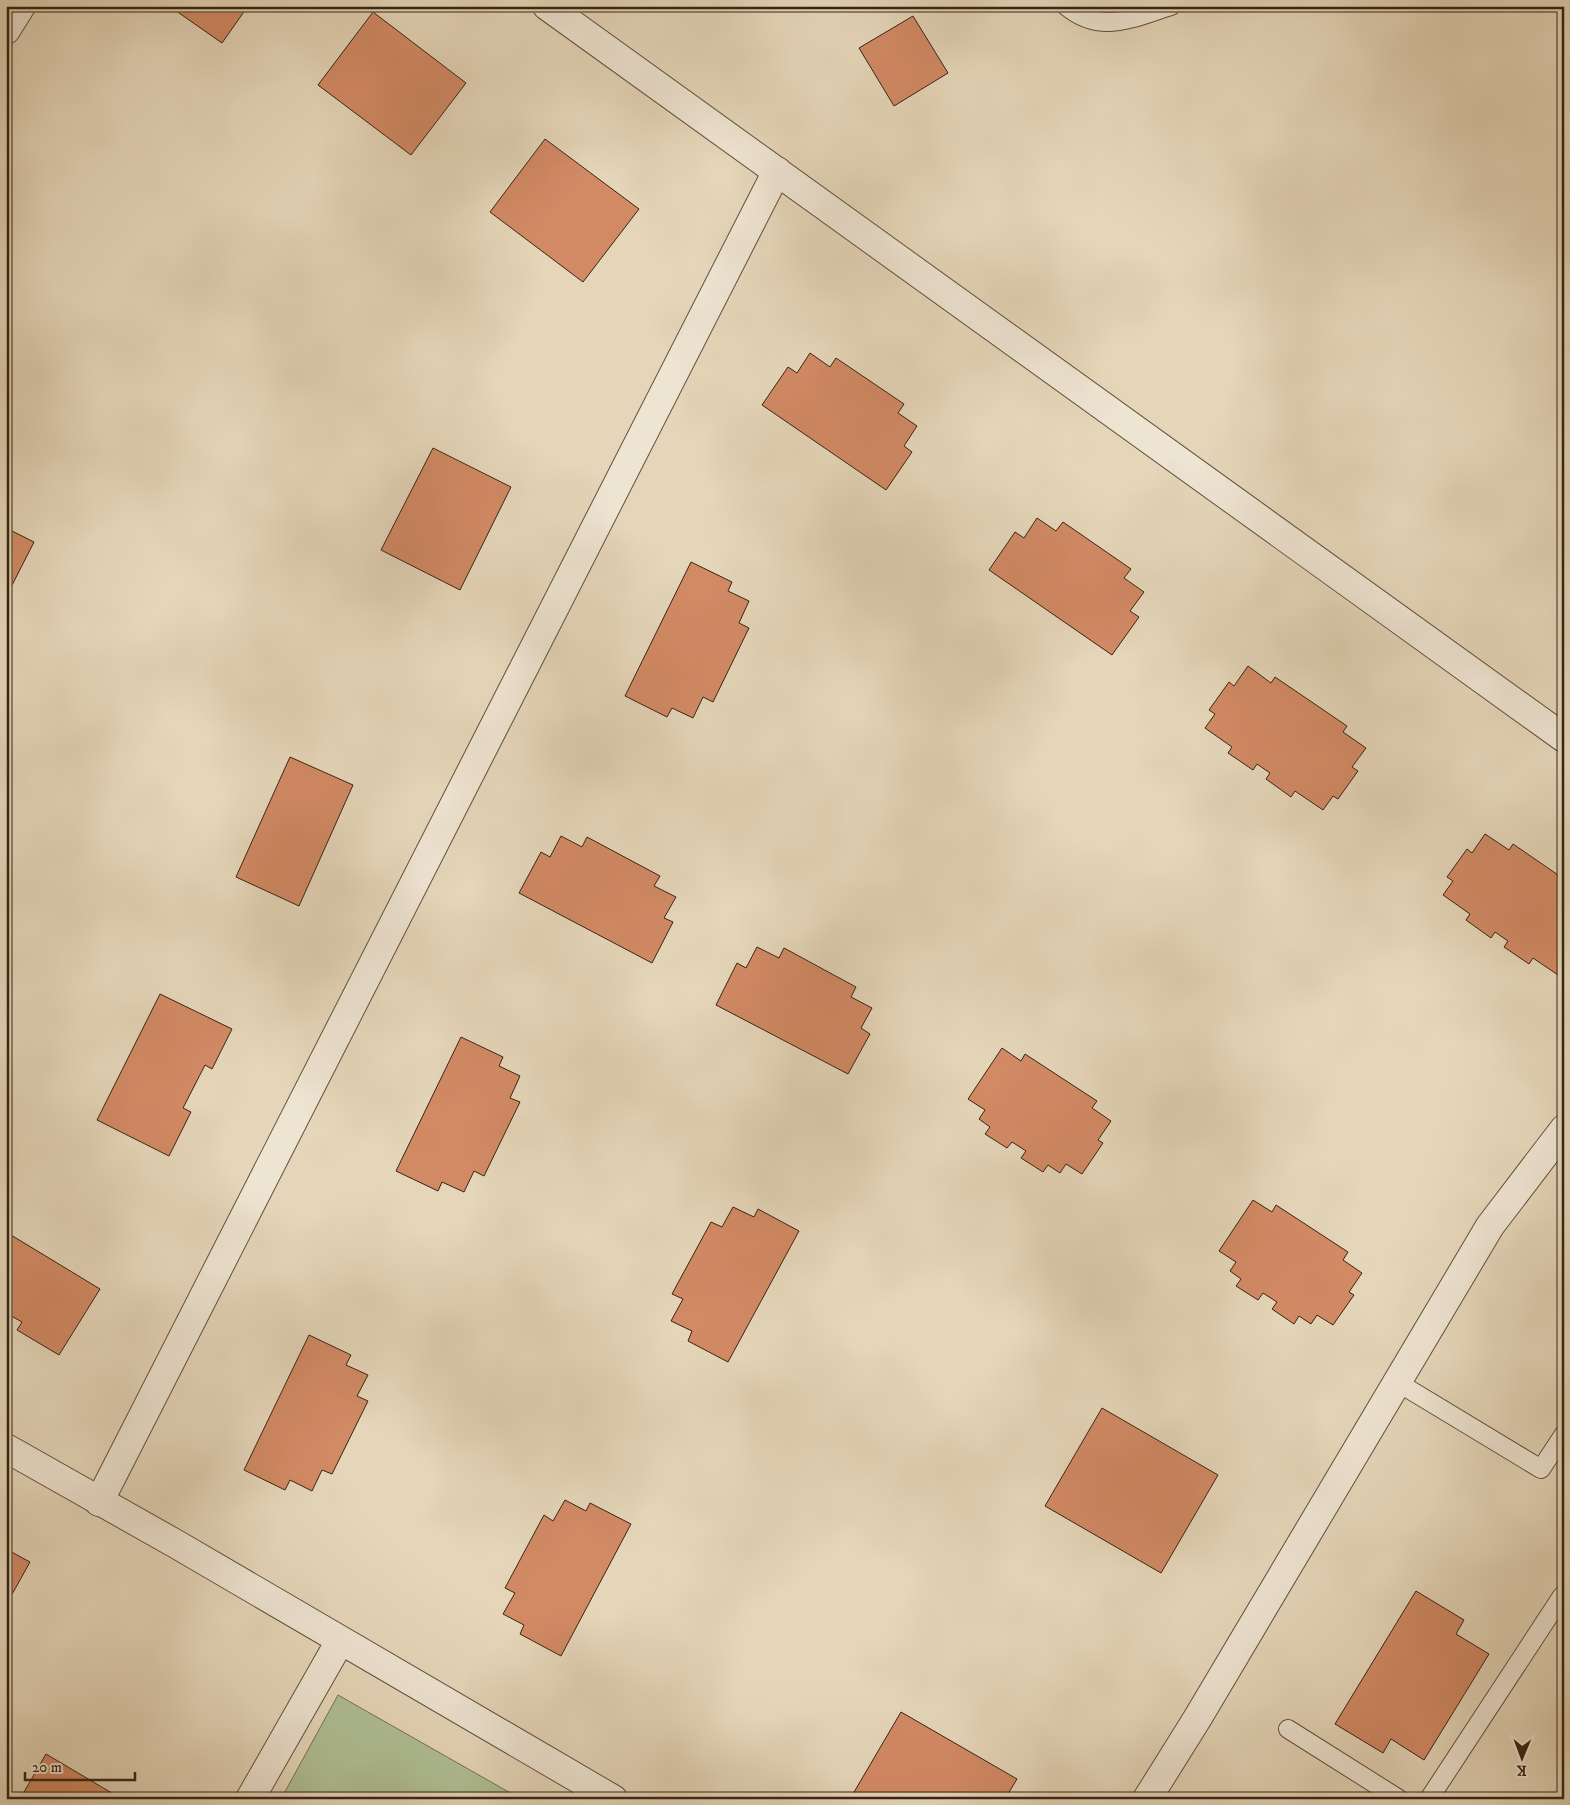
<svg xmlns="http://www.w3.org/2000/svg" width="1570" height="1805" viewBox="0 0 1570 1805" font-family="'IM FELL DW Pica',serif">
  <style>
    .green { fill: #afbf94; stroke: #727253 }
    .building { fill: #d28a65; stroke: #362412 }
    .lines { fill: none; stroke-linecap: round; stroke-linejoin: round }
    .lane-casing { stroke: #62503c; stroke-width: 20 }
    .street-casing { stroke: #62503c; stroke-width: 30 }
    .lane { stroke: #eee4d2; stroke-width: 18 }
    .street { stroke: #eee4d2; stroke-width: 28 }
  </style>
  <rect width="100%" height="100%" fill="#e5d6b9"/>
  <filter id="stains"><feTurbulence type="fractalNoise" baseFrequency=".004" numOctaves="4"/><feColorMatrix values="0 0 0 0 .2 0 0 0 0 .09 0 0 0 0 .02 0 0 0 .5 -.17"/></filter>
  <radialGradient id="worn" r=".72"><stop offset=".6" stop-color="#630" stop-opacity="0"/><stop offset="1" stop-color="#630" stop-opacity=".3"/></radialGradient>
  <!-- green -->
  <polygon class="green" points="338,1695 521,1799 281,1799"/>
  <!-- building -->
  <g class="building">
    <polygon points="169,6 248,6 222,43"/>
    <polygon points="373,12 466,83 411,155 318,85"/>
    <polygon points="913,16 948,73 894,106 859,48"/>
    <polygon points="545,139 639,209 583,282 490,212"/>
    <polygon points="810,353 830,367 836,358 904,404 898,413 917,426 904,446 912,452 886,490 762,405 788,367 797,373"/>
    <polygon points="433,448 511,487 460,590 381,550"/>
    <polygon points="1037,518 1056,531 1063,522 1131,569 1124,578 1144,592 1130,611 1139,617 1112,655 989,570 1015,532 1024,538"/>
    <polygon points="6,528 34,542 6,597"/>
    <polygon points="691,562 732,582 728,591 749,601 739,623 749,628 713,702 703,697 693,718 672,708 667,717 625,696"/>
    <polygon points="1248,666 1271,683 1275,677 1347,726 1343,732 1366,748 1352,767 1358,771 1338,799 1333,796 1323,810 1295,791 1291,797 1266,779 1270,773 1257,764 1253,770 1228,753 1232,747 1205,728 1215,714 1209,710 1229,682 1234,686"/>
    <polygon points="290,757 353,785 299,906 236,877"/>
    <polygon points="1485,834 1509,850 1513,844 1564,879 1564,973 1561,977 1533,958 1529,964 1504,947 1508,941 1495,932 1491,938 1466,920 1470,914 1443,895 1453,881 1447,877 1467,849 1472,853"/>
    <polygon points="561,836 582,847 587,837 660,876 654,886 676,897 664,918 673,922 652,963 519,893 541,852 550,857"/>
    <polygon points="757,947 779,958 784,948 856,987 851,997 872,1008 861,1028 870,1034 848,1074 716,1005 737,963 746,968"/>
    <polygon points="160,994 232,1029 212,1069 205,1065 183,1108 191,1112 169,1156 97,1120"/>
    <polygon points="461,1037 503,1057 499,1066 520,1076 510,1098 520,1102 484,1176 474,1171 464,1192 442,1182 438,1191 396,1171"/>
    <polygon points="1002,1048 1021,1061 1025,1054 1097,1101 1092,1108 1111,1121 1098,1140 1103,1143 1082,1174 1066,1164 1060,1173 1048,1165 1043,1172 1021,1158 1026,1151 1012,1142 1007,1148 985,1134 990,1127 979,1119 985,1110 968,1099"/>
    <polygon points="1253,1200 1272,1212 1276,1205 1348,1252 1343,1260 1362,1273 1349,1292 1354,1295 1333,1325 1317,1315 1311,1324 1299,1316 1294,1324 1272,1309 1277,1302 1263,1293 1258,1300 1236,1286 1241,1279 1230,1271 1236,1262 1219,1251"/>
    <polygon points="733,1207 754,1217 758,1209 799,1231 728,1362 688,1341 692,1331 671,1321 683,1299 672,1294 711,1222 722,1227"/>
    <polygon points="6,1232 100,1289 59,1355 17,1330 22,1322 6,1313"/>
    <polygon points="309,1335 351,1355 346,1365 368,1375 357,1396 368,1401 332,1474 322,1470 312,1491 290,1480 285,1490 244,1470"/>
    <polygon points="1102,1408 1218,1475 1161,1573 1045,1506"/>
    <polygon points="565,1500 586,1511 590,1503 631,1524 561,1656 520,1634 524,1625 503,1614 515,1593 505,1588 544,1515 553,1521"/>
    <polygon points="6,1549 30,1562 6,1605"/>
    <polygon points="1416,1591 1464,1620 1456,1634 1489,1654 1424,1760 1391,1739 1383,1753 1335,1724"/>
    <polygon points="901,1712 1017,1779 1005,1799 850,1799"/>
    <polygon points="46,1754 122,1799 20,1799"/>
  </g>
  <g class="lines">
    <!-- lane casing -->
    <g class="lane-casing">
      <g id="lane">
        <path d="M1066 6C1101 35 1132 18 1171 6"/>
        <polyline points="1397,1382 1541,1469 1564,1434"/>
        <polyline points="1288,1729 1399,1799"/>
        <polyline points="1429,1799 1562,1596"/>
      </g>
    </g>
    <!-- street casing -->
    <g class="street-casing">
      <g id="street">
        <polyline points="547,6 1564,738"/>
        <polyline points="6,30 21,6"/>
        <polyline points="6,1448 176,1544 613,1799"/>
        <polyline points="99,1502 777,171"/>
        <polyline points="250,1799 340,1641"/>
        <polyline points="1147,1799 1197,1719 1490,1226 1564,1129"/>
      </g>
    </g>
    <!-- lane -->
    <use href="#lane" class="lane"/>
    <!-- street -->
    <use href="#street" class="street"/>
  </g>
  <!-- margin -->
  <rect width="1570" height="1805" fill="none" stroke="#e5d6b9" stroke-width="25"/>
  <rect x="8" y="8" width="1555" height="1790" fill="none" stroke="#362412" stroke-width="2.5"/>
  <rect x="12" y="12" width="1545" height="1780" fill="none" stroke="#362412"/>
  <!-- north arrow -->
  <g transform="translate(1522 1758) rotate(181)" stroke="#eee4d2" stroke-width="4" paint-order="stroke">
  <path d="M0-4L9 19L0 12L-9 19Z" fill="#362412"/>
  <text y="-8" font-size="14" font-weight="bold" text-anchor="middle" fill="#362412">K</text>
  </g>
  <!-- scale -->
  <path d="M25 1772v8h110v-8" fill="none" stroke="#362412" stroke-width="2.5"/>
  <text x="32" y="1772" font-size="15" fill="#362412" stroke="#eee4d2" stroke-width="4" paint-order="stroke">20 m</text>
  <rect width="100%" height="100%" filter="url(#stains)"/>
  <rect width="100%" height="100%" fill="url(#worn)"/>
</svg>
